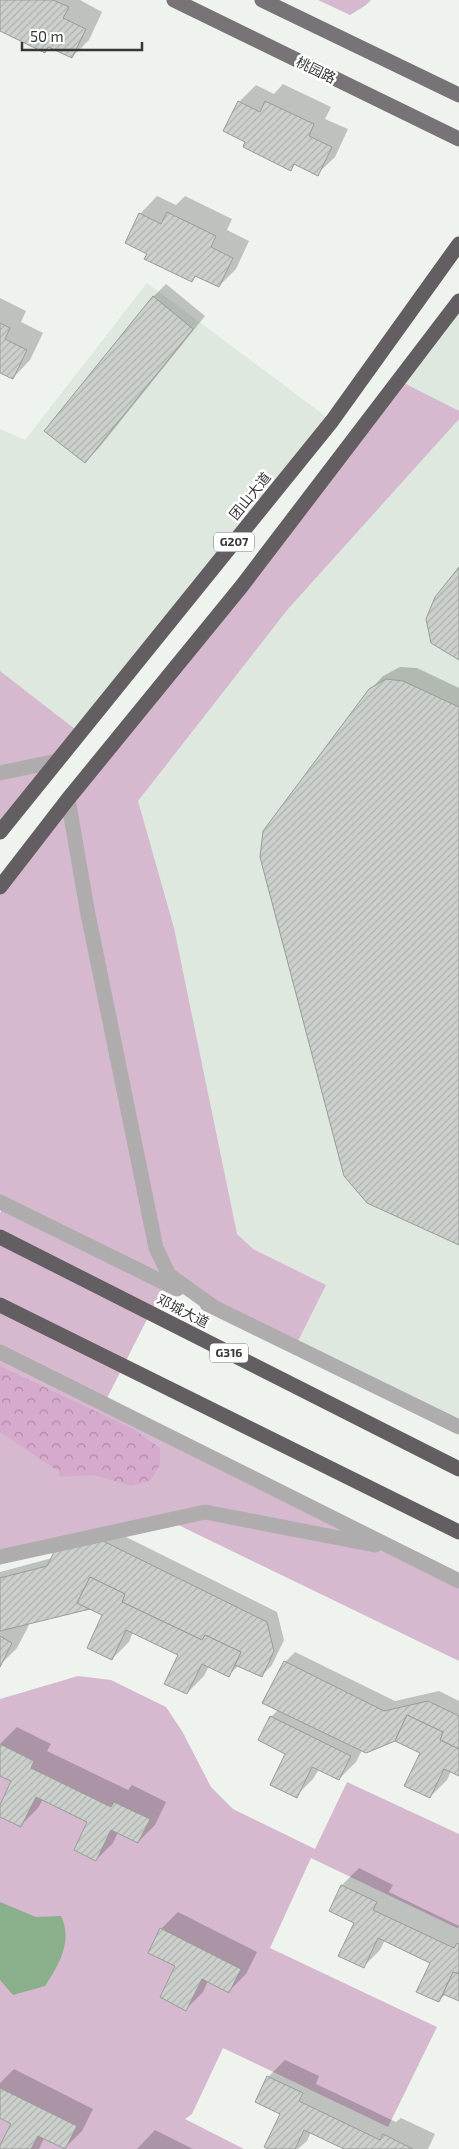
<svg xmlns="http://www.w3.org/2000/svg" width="459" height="2149" viewBox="0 0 459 2149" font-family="'Exo 2','Noto Sans SC',sans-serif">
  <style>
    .built { fill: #dee8de }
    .green { fill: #d6b9cf }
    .forest { fill: url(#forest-crowns) }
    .water { fill: #8ab08b }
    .shadow { fill: #0003 }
    .building { fill: url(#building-hatch); stroke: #989d98 }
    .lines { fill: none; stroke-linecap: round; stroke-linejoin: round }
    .minor { stroke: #afacae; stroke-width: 15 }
    .major { stroke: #777376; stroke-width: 15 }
    .highway { stroke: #635e62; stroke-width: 15 }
    .labels { text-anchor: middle; stroke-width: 5; stroke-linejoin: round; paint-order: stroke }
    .shield { fill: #fff; stroke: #727372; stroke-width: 1 }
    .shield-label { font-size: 12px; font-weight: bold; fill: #353735 }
    .street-label { font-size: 14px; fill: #353735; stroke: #fff }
  </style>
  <defs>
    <pattern id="forest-crowns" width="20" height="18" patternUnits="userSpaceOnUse" patternTransform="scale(1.25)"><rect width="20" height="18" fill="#d6aacc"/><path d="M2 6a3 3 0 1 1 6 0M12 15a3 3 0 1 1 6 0" fill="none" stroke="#ae8ba6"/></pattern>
    <pattern id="building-hatch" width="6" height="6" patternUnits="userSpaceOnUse" patternTransform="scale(1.25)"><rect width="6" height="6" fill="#cbd0cb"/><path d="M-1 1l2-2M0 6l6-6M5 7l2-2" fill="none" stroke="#afb3af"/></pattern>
  </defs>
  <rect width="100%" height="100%" fill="#eef3ee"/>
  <!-- built -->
  <g class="built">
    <polygon points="147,283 332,421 57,761 0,773 0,429 25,440"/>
    <polygon points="459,301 459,1427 214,1307 68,799"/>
  </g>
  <!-- green -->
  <g class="green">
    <polygon points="318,0 371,0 366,5 350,15"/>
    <polygon points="400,381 459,411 459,419 288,609 138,801 174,928 237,1234 253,1249 326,1285 295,1347 169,1276 104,1404 459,1581 459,1661 168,1520 0,1557 0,1213 4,1205 0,1202 0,887"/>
    <polygon points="0,671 80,733 0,832"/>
    <polygon points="78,1676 111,1680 166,1707 182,1731 211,1787 233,1809 315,1849 347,1782 459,1834 459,1927 457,1928 311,1858 270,1948 437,2027 388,2127 223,2048 192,2114 185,2119 244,2149 0,2149 0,1699"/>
  </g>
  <!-- forest -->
  <polygon class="forest" points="0,1366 133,1429 160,1448 160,1465 150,1481 131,1486 94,1475 60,1477 58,1471 0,1432"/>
  <!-- water -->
  <path class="water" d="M0 1902 36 1917 61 1916C73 1941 59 1965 45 1986L13 1995 0 1980Z"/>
  <!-- shadow -->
  <g class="shadow">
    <polygon points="0,0 80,0 102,12 89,40 72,57 50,47 45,52 0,30"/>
    <polygon points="283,84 331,107 325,119 348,129 335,157 317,174 296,164 290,169 247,142 239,102 256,85 274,94"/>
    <polygon points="157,196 176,205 185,196 232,219 227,230 249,241 236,269 219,286 197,275 192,280 148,253 126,242 140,214"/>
    <polygon points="166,284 205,316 98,449 85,462 153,297"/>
    <polygon points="0,298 26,311 21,322 43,333 30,360 13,378 0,371"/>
    <polygon points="400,667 417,668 459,688 459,1244 370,690 383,676"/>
    <polygon points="114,1531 277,1612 284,1640 272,1665 261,1676 239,1665 229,1675 209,1666 204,1676 187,1693 180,1655 133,1632 129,1642 112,1659 104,1614 90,1607 25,1623 29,1625 17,1648 0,1665 0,1572 52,1558"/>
    <polygon points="295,1652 395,1701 439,1691 459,1701 459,1774 451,1771 447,1780 430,1797 422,1753 395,1740 362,1750 356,1762 339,1779 319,1769 313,1779 296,1796 287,1753 271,1717 279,1709 285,1662"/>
    <polygon points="17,1727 51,1744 47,1751 128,1790 132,1785 166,1802 155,1825 138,1842 118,1832 113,1843 96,1860 89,1821 43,1799 38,1808 21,1825 0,1815 0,1808 13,1781 0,1775 0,1744"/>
    <polygon points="359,1868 393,1885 389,1892 459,1926 459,2000 446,1994 438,2001 431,1963 385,1940 380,1950 363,1967 355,1922 330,1910 342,1885"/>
    <polygon points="178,1912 257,1952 246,1974 229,1991 208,1981 203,1992 186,2009 177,1966 161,1929"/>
    <polygon points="285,2060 319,2076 316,2084 396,2122 401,2118 435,2134 428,2149 347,2149 311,2132 307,2141 298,2149 271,2149 282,2114 268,2077"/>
    <polygon points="14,2069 93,2109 82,2131 65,2148 44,2138 39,2149 0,2149 13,2123 0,2117 0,2083"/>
    <polygon points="155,2130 193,2149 137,2149"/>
  </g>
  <!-- building -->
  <g class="building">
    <polygon points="0,0 53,0 69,7 63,18 86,29 72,58 48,47 45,53 0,31"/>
    <polygon points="238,101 260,112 265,101 314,124 309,136 332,147 318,176 294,164 291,171 243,147 245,142 223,131"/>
    <polygon points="167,212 216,236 211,247 233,258 219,287 195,276 192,282 144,259 147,254 125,243 139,213 161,224"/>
    <polygon points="153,296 193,329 85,463 44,431"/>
    <polygon points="0,323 10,328 5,339 27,350 13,379 0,373"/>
    <polygon points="459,567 459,660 431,643 426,619 435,597"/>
    <polygon points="386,679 403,681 459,707 459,1245 367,1203 344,1176 260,857 263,831 369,689"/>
    <polygon points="103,1541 267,1622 274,1651 262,1677 235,1665 241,1652 205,1635 202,1640 122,1602 125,1594 90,1577 77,1603 90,1609 0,1631 0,1578 47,1566 54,1552"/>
    <polygon points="90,1577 125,1594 122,1602 202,1640 205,1635 241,1652 229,1677 202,1664 187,1694 164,1684 178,1655 126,1630 112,1660 87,1648 102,1615 77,1603"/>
    <polygon points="0,1636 12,1643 0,1667"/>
    <polygon points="284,1661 384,1711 428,1701 459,1716 459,1749 440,1740 443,1732 407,1715 395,1741 366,1753 262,1703"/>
    <polygon points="407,1715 443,1732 440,1740 459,1749 459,1776 444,1769 430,1798 404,1786 420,1753 395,1741"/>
    <polygon points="270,1716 351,1756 339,1780 312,1767 297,1798 270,1785 285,1754 258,1740"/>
    <polygon points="0,1744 34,1761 31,1768 111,1807 114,1802 150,1819 138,1843 111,1830 96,1861 74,1850 87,1822 36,1797 21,1827 0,1817 0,1805 11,1781 0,1776"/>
    <polygon points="341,1885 377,1902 373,1910 454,1948 457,1943 459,1944 459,1974 453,1972 439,2002 416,1992 430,1963 378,1938 364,1968 338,1956 354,1923 329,1911"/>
    <polygon points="160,1928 241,1969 229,1993 202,1979 186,2011 160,1997 175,1966 148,1953"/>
    <polygon points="453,1972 459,1974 459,2001 443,1994"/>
    <polygon points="267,2076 303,2093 299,2101 380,2140 383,2134 413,2149 344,2149 304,2130 295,2149 268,2149 264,2147 280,2114 255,2102"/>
    <polygon points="0,2088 77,2126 65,2149 38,2136 31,2149 0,2149 0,2145 11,2124 0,2118"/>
  </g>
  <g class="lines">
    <!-- minor -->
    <g class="minor">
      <polyline points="0,773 57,761"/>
      <polyline points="68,799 87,909 156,1248 169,1275 214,1307"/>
      <polyline points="0,1202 177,1289"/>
      <polyline points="207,1304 459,1427"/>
      <polyline points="0,1352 459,1581"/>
      <polyline points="0,1557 205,1512 375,1545"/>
    </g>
    <!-- major -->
    <g class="major">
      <polyline points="174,0 459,139"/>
      <polyline points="262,0 459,95"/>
    </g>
    <!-- highway -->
    <g class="highway">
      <polyline points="0,832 332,421 459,244"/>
      <polyline points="0,887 68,799 241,587 459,301"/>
      <polyline points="0,1237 459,1469"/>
      <polyline points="0,1305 459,1532"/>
    </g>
  </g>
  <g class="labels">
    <!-- shield labels -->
    <g class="shield">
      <rect x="214" y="532.5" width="40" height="19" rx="4"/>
      <rect x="210" y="1343.5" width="38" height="19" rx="4"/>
    </g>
    <g class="shield-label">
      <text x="234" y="546">G207</text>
      <text x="229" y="1357">G316</text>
    </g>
    <!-- street labels -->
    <g class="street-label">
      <text transform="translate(316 70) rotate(26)" y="5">桃园路</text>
      <text transform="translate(250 496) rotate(-51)" y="5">团山大道</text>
      <text transform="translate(183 1311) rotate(27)" y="5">邓城大道</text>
    </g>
  </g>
  <!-- scale -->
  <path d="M22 42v8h120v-8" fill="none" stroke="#353735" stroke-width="2.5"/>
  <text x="30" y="42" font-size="15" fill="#353735" stroke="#ffffff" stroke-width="4" paint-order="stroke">50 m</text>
</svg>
